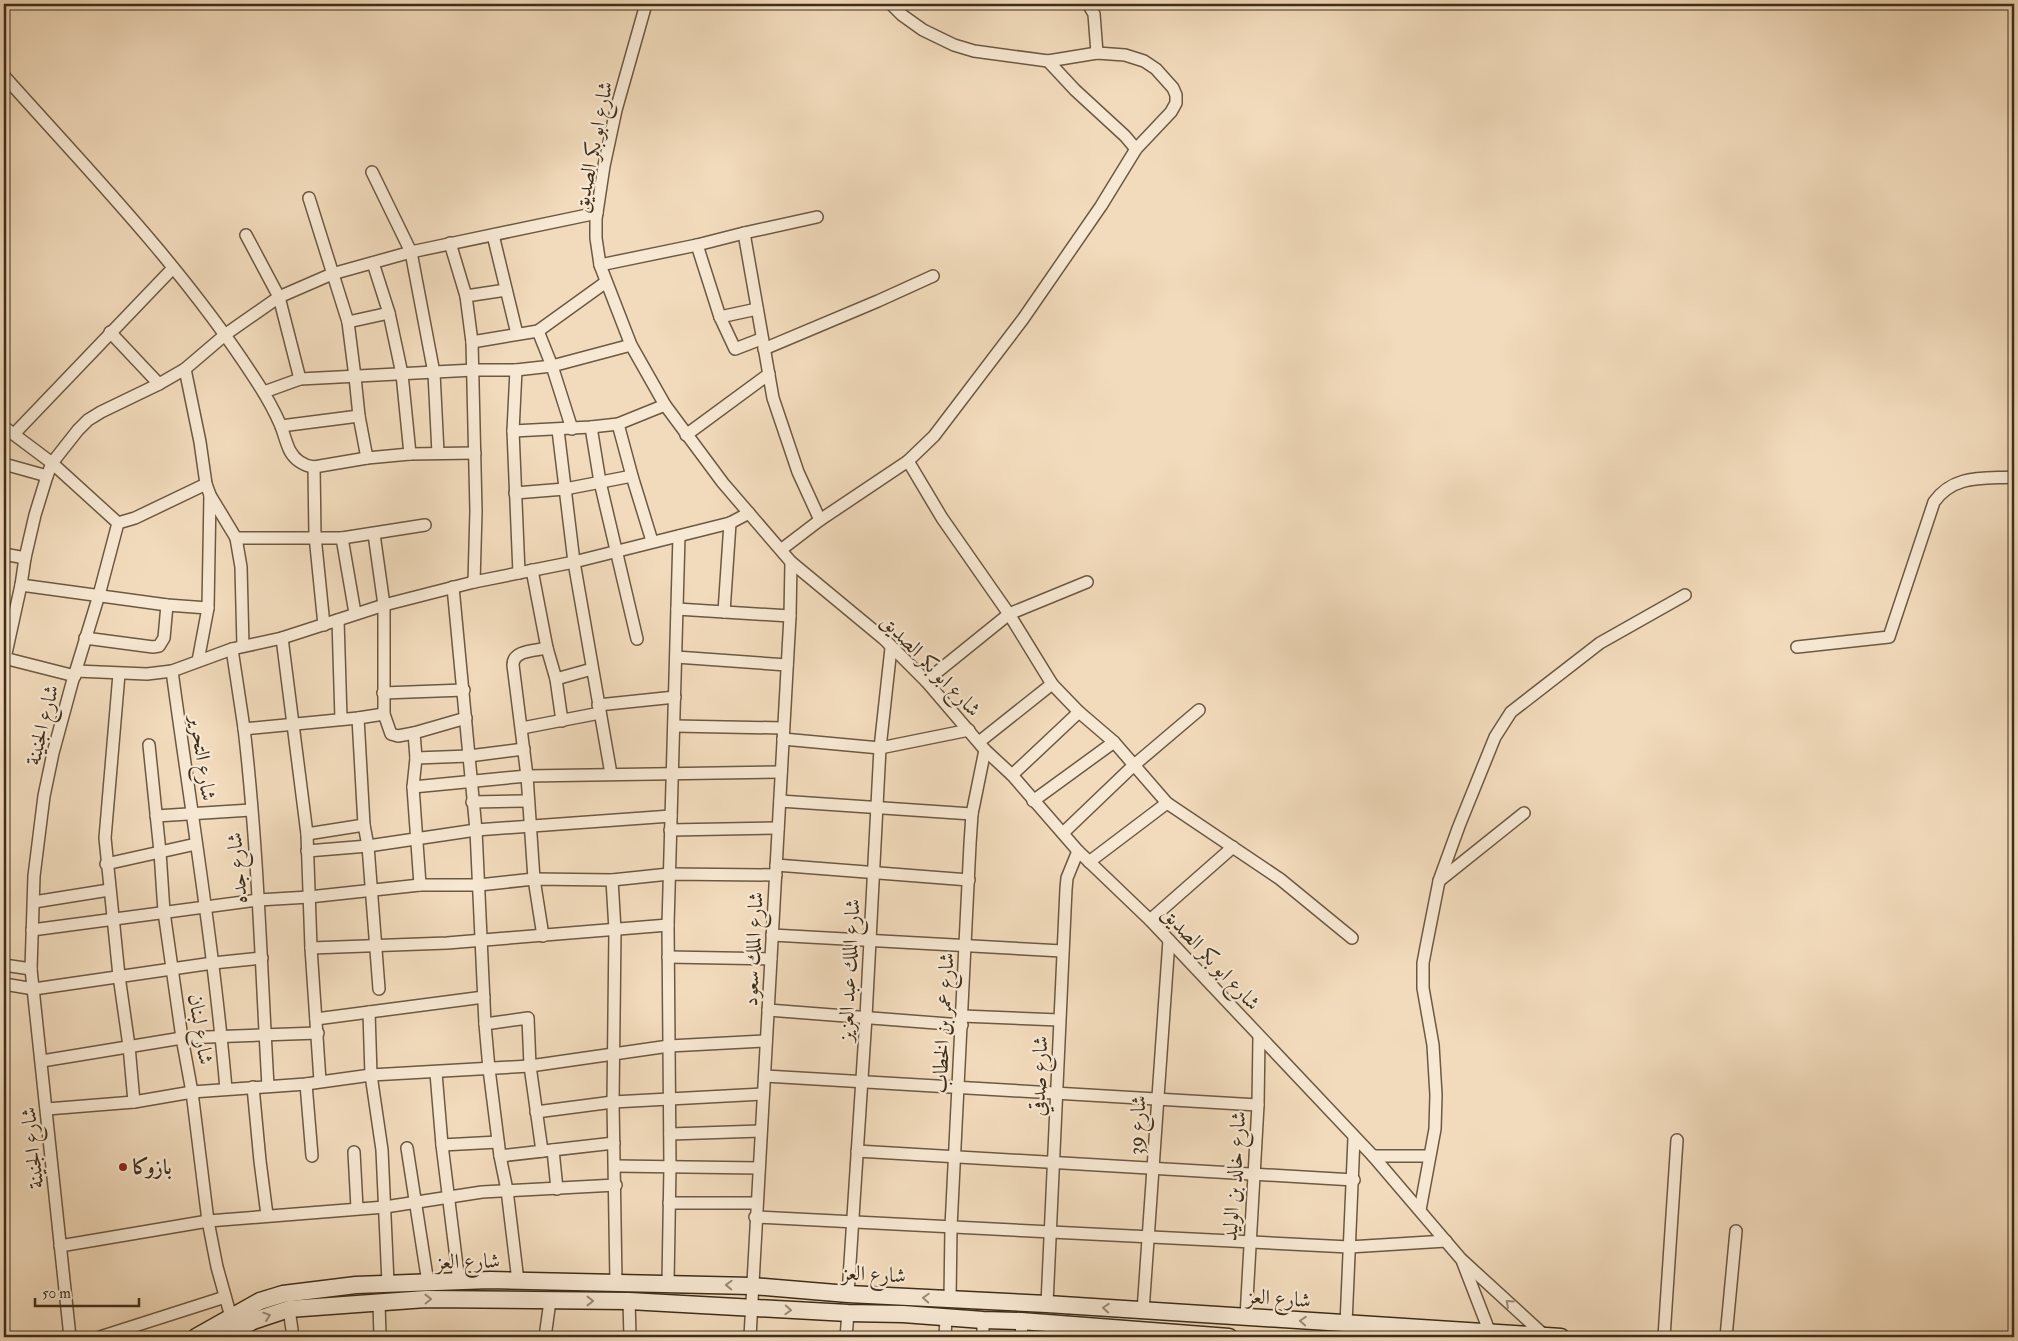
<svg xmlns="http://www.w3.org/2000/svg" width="2018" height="1341" viewBox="0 0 2018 1341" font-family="'IM FELL Double Pica',Amiri,serif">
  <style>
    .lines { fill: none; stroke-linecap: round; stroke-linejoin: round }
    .minor-casing { stroke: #6c5942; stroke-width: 14 }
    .secondary-casing { stroke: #3f2e1a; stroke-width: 19 }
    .minor { stroke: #f7e8d3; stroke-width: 11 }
    .secondary { stroke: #f7e8d3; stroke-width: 16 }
    .oneway { stroke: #9b8b76 }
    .poi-dot { fill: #8f2418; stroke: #f7e8d3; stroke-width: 2 }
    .labels { text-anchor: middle; stroke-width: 4.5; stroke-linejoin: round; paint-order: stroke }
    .street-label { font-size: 21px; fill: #3f2e1a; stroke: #f7e8d3 }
    .poi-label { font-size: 21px; font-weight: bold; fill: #3f2e1a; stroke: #f7e8d3; text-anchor: start }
  </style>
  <rect width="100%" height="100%" fill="#f2dbbc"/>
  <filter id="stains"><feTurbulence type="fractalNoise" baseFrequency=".004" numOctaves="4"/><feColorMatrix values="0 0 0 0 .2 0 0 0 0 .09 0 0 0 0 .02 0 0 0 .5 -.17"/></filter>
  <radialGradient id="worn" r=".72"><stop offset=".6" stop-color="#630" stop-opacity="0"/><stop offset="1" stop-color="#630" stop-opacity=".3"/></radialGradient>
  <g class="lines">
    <!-- minor casing -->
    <g class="minor-casing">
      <g id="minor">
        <polyline points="646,4 616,110 604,166 596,219 596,238 600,265 631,345 665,405 723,483 791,562 884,639 926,681 985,750 1012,775 1078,851 1150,920 1373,1156 1461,1259 1545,1336"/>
        <polyline points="1088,4 1094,14 1097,53"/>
        <polyline points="1048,61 1075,90 1125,136 1136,149"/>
        <path d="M4 76C91 173 184 269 255 379 265 394 274 410 281 426 284 434 286 443 290 451 295 460 304 466 314 467L367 458 410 454 475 453"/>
        <polyline points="372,172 411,252 434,373 438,453"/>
        <polyline points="309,198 348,322 355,377 359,416 367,458"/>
        <polyline points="744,233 817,217"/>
        <polyline points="246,235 279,297 300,379"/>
        <polyline points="493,235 517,334"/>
        <polyline points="450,243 466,296 472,342 476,511 474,582"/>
        <polyline points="697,245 720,317 735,349 761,339"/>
        <polyline points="373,263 389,313 402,374 410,454"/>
        <polyline points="600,265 697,245 744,233 773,398 798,472 820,520"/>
        <polyline points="466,296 506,290"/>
        <polyline points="720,317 757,309"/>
        <polyline points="348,322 389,313"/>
        <polyline points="538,331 552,366 572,429"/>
        <polyline points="110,332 159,384"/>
        <polyline points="472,342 538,331 606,282"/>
        <polyline points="764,349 878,301 933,276"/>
        <polyline points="185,369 200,442 206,484 210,495 236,538 241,567 243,646"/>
        <polyline points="516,370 513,431 519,573"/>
        <polyline points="264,392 300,379 474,370 516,370 552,366 631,345"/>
        <polyline points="618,424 632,476 652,541"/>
        <polyline points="281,426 359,416"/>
        <polyline points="4,427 52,463 118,523"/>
        <polyline points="591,427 600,482 637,639"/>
        <polyline points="558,430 574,562 611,774"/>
        <polyline points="513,431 591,427 618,424 665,405"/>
        <polyline points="14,434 173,268"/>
        <polyline points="686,435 769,374"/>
        <polyline points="908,461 942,518 1009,614 1052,684 1079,712 1114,742 1167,803 1280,879 1352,938"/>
        <polyline points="4,464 47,476"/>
        <polyline points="314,467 315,536 324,625"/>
        <polyline points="515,493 565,489 632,476"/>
        <polyline points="374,534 384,605 384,714 391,734 398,736 414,733"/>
        <polyline points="236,538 342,538 425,525"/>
        <polyline points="342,538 355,613"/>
        <polyline points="782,549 820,520 908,461 934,436 1023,319 1101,206 1136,149 1171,112 1176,103 1176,95 1173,88 1156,69 1144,61 1125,55 1097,53 1048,61 974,51 954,45 923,30 902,15 891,4"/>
        <polyline points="4,554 25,558"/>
        <polyline points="532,570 547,648 556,679 562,721"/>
        <polyline points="21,585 167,605 208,608"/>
        <polyline points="453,587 476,830 485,1024 489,1069 500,1156 507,1190 518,1281"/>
        <polyline points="677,609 790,616"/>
        <polyline points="724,612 730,523"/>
        <polyline points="338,620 341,719"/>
        <polyline points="85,638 153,647 159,646 164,638 167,605"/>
        <polyline points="282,638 307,834 311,948 320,1081"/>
        <path d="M1797 647 1889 637 1934 502C1954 474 1983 479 2014 477"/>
        <path d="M232 649C236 675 240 702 244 728 258 847 261 967 268 1086"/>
        <polyline points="676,657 787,665"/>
        <polyline points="4,658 75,676"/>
        <polyline points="5,658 21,585 25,558 35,515 47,476 52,463 78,430 88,420 101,412 159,384 185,369 226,334 279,297 332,274 411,252 597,213"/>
        <polyline points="198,661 208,608 210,495"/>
        <polyline points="76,671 147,674 172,671 232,649 282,638 384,605 474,582 574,562 730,523 749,513"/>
        <path d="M172 671C191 810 214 949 226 1089"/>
        <polyline points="119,674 105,838 119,976 129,1046 134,1102"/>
        <polyline points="556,679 592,669"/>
        <polyline points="926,681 1009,614 1087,582"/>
        <polyline points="383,693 464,690"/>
        <polyline points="598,705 675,697"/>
        <polyline points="358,718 364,825 368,846 379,989"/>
        <polyline points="674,726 783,728"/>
        <polyline points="522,728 600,713"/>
        <polyline points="244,729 358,718 384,714"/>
        <polyline points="783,739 880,748 969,730"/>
        <polyline points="979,742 1052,684"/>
        <polyline points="149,745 160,852 164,912 182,1038 192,1092 208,1221 217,1267 231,1317"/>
        <polyline points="416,758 469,756 524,749"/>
        <polyline points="1012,775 1079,712"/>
        <polyline points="413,787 527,776 781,772"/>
        <polyline points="780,801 972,814"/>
        <polyline points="1033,801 1114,742"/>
        <polyline points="472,802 527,801"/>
        <polyline points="156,816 251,810"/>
        <polyline points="670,830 778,828"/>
        <polyline points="1063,833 1133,766 1199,710"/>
        <polyline points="307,834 364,825"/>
        <polyline points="307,851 368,846 476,830 671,816"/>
        <polyline points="1089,862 1167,803"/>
        <polyline points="106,864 196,844"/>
        <polyline points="776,865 969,880"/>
        <polyline points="612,880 615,930 613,1102 616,1282"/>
        <polyline points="1439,881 1524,813"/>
        <polyline points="420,885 413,787 416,758 414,733 466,718"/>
        <polyline points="34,902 109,890"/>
        <polyline points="1150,920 1233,847"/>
        <polyline points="32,930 258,900 309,897 420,885 479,885 534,879 612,880 669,874 776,875"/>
        <polyline points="772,935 1062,951"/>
        <path d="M543 936 534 879 527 776 513 665C513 650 535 651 547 648"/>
        <polyline points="311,948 447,943 668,925"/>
        <polyline points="668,957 771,959"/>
        <polyline points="4,965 31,969"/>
        <polyline points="4,984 34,989 213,963 262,958"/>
        <polyline points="768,1010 962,1025"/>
        <polyline points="369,1012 371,1075 382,1150 388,1283"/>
        <polyline points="962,1016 1059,1020"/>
        <polyline points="316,1019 484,997"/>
        <polyline points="485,1024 528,1018 530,1066 542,1151"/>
        <polyline points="42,1061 182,1038 318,1033"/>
        <polyline points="436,1073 442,1145 459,1282"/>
        <polyline points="765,1076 1258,1105"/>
        <polyline points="306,1084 312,1156"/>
        <polyline points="253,1087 260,1161 267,1215"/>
        <polyline points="47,1109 134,1102 192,1092 306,1084 371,1075 530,1066 669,1046 766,1041"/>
        <polyline points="536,1112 613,1102 763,1094"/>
        <polyline points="670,1134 761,1131"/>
        <polyline points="442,1145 498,1142"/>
        <polyline points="407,1148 428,1283"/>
        <polyline points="553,1150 557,1189"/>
        <polyline points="857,1151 1354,1180"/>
        <polyline points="354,1152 357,1208"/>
        <polyline points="500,1156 614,1143"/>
        <polyline points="1373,1156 1429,1156"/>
        <polyline points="615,1166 759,1168"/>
        <polyline points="669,1203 756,1203"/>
        <polyline points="1420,1210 1435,1129 1436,1095 1433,1045 1423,988 1423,963 1426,947 1439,881 1459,826 1495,737 1511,712 1600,643 1685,595"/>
        <polyline points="755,1217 1349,1247 1446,1241"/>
        <polyline points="60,1246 208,1221 385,1207 482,1192 616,1185"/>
        <polyline points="1463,1263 1490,1333"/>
        <polyline points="668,1283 670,1166 668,925 679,536"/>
        <polyline points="848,1294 866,1017 880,748 891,648"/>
        <polyline points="950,1299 951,1227 970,844 972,814 985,750"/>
        <polyline points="629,1301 630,1337"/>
        <polyline points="379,1303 380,1337"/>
        <polyline points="1047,1304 1066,889 1067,878 1078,851"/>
        <polyline points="289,1309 293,1337"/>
        <polyline points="1143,1311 1169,940"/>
        <polyline points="1246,1317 1258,1105 1259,1037"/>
        <polyline points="1021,1321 1022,1337"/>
        <polyline points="1346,1324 1354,1138"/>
        <polyline points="70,1337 31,969 34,876 44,796 53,753 72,683 99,595 118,523 135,518 206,484"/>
        <polyline points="100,1337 225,1297"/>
        <polyline points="545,1337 550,1301"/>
        <polyline points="750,1337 790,616 791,562"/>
        <polyline points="846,1337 848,1313"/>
        <polyline points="945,1337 946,1318"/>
        <polyline points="983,1337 983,1320"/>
        <polyline points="1056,1337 1057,1323"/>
        <polyline points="1664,1337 1677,1140"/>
        <polyline points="1726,1337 1736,1231"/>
      </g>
    </g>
    <!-- secondary casing -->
    <g class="secondary-casing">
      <g id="secondary">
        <polyline points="196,1337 260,1301 283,1294 356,1285 490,1280 752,1286 848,1294 1047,1304 1561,1337"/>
        <polyline points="223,1337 253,1321 289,1309 426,1299 629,1301 848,1313 903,1314 983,1320 1021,1321 1229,1337"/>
      </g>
    </g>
    <!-- minor -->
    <use href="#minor" class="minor"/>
    <!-- secondary -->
    <use href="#secondary" class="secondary"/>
  </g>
  <!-- one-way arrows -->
  <defs><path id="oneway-chevron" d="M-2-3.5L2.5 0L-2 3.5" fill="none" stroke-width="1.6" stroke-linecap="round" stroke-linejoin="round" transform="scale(1.25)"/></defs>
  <g class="oneway">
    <use href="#oneway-chevron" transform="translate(729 1285) rotate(-178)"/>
    <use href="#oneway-chevron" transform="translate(926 1298) rotate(-177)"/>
    <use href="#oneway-chevron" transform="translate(428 1299) rotate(-1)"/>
    <use href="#oneway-chevron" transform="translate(590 1301)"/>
    <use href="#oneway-chevron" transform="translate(1509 1303) rotate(-138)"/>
    <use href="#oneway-chevron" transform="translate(1106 1308) rotate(-176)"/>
    <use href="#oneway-chevron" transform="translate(788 1310) rotate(3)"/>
    <use href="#oneway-chevron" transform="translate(267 1316) rotate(-19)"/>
    <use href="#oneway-chevron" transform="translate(1303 1321) rotate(-176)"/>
  </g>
  <!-- markers -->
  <circle class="poi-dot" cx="123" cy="1167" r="5"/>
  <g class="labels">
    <!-- street labels -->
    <g class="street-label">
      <text transform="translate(593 147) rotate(-79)" y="7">شارع ابو بكر الصديق</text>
      <text transform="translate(931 665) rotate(46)" y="7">شارع ابو بكر الصديق</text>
      <text transform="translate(42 725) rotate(-76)" y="7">شارع الجنينة</text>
      <text transform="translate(203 758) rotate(82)" y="7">شارع التحرير</text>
      <text transform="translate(237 868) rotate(-95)" y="7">شارع جده</text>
      <text transform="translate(753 949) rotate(-87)" y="7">شارع الملك سعود</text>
      <text transform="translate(1211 958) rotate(47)" y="7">شارع ابو بكر الصديق</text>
      <text transform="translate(849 970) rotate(-87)" y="7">شارع الملك عبد العزيز</text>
      <text transform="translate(943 1023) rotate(-87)" y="7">شارع عمر بن الخطاب</text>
      <text transform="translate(201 1029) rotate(81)" y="7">شارع لبنان</text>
      <text transform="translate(1039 1076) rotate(-88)" y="7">شارع صدقي</text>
      <text transform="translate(1137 1125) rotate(-87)" y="7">شارع 39</text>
      <text transform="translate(32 1148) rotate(-96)" y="7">شارع الجنينة</text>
      <text transform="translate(1234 1176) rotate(-86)" y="7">شارع خالد بن الوليد</text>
      <text transform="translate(468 1261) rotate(-1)" y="7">شارع العز</text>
      <text transform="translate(874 1274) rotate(3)" y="7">شارع العز</text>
      <text transform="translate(1279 1298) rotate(4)" y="7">شارع العز</text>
    </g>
    <!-- poi labels -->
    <g class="poi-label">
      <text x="133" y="1174">بازوكا</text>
    </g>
  </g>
  <!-- margin -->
  <rect width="2018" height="1341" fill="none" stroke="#f2dbbc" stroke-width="20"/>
  <rect x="5" y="5" width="2008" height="1331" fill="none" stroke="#3f2e1a" stroke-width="2.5"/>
  <rect x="10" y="10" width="1998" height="1321" fill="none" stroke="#3f2e1a"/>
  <!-- scale -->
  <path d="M35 1298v8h104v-8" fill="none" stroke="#3f2e1a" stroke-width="2.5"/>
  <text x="42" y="1298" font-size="15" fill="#3f2e1a" stroke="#f7e8d3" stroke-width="4" paint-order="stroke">50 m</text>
  <rect width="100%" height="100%" filter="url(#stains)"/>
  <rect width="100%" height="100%" fill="url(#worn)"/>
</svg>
